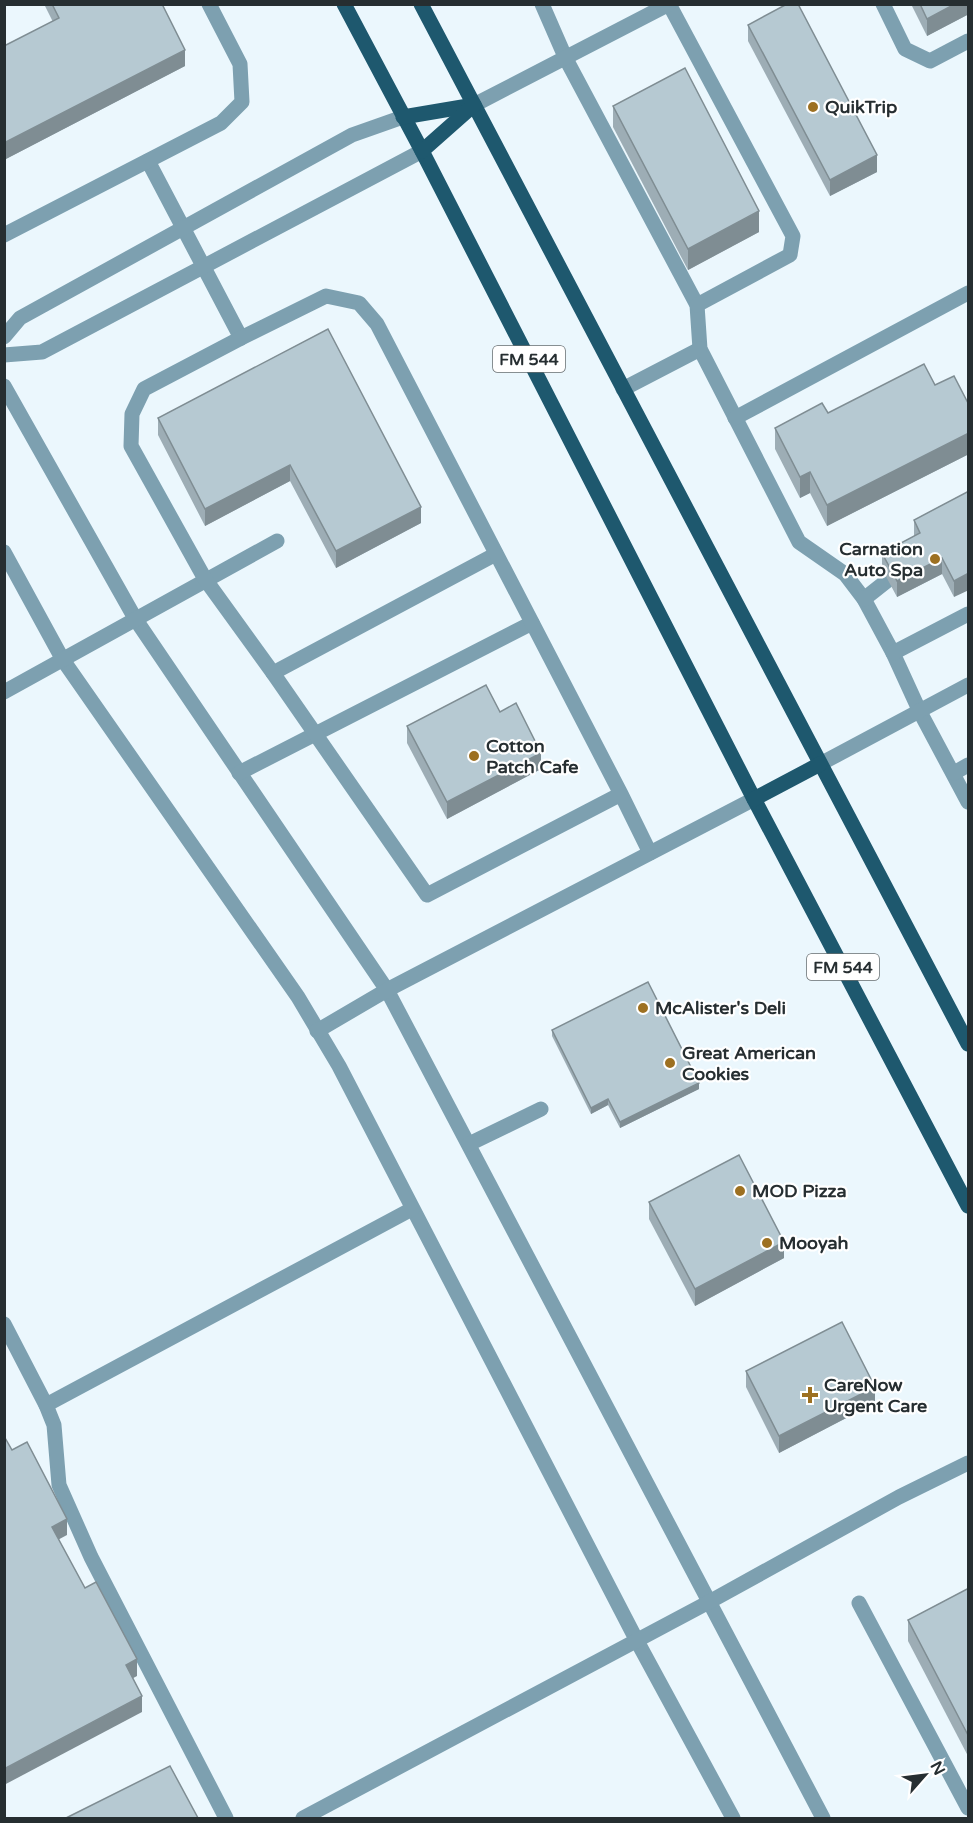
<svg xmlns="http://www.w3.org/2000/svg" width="973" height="1823" viewBox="0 0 973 1823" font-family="'Varela Round',sans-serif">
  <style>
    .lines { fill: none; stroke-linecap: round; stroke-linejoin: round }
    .lane { stroke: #7da0b0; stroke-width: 15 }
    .primary { stroke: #1e586e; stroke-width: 15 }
    .wall { fill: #9dadb5 }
    .shaded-wall { fill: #7f8d93 }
    .building { fill: #b6c9d2; stroke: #7f8d93; stroke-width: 1.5 }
    .poi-dot { fill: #9d7021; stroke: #fff; stroke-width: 2 }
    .labels { text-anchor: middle; stroke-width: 4.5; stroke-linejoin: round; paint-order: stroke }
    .shield { fill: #fff; stroke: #676d6f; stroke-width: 1.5 }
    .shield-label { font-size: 16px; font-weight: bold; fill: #262e31 }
    .poi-label { font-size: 18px; font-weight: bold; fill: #262e31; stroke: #fff; text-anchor: start }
  </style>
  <rect width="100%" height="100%" fill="#ebf7fd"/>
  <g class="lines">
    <!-- lane -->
    <g class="lane">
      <polyline points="542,4 566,59 697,305 700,349 799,542 845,574 864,599 893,653 920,712 968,802"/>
      <polyline points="669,4 793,236 790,255 697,305"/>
      <polyline points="883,4 905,49 930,61 968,41"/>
      <polyline points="474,105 669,4"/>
      <polyline points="148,161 241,338"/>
      <polyline points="4,235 221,123 242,102 240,64 209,4"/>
      <polyline points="4,337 20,318 352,135 403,117"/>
      <polyline points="4,355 42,352 422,151"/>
      <polyline points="4,386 136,620 387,990 823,1818"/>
      <polyline points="623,389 700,349"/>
      <polyline points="735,418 968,293"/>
      <polyline points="4,552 63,660 298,997 339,1066 637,1641 733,1818"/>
      <polyline points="864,599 888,580"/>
      <polyline points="893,653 968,614"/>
      <polyline points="273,673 496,554"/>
      <polyline points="4,692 277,541"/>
      <polyline points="820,764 968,685"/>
      <polyline points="239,773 532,623"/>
      <polyline points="954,773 968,765"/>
      <polyline points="621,794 427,895 273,673 205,579 131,446 132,414 144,389 241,338 326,296 359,303 377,324 621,794 650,853"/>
      <polyline points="317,1031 387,990 754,799"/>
      <polyline points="469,1144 541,1109"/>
      <polyline points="4,1324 46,1405 54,1425 59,1485 91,1557 226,1818"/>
      <polyline points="46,1405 412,1209"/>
      <polyline points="859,1603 968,1808"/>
      <polyline points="303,1818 709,1602 899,1497 968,1463"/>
    </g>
    <!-- primary -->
    <g class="primary">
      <polyline points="344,4 422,151 754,799 968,1206"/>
      <polyline points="421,4 968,1044"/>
      <polyline points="403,117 474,105"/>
      <polyline points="422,151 474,105"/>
      <polyline points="754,799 820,764"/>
    </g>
  </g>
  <!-- wall -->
  <g class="wall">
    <polygon points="44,4 162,4 185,66 4,160 4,46 53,22"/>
    <polygon points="911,4 969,4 969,14 927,36"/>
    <polygon points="748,25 877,172 830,196 748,41"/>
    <polygon points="613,106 759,232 688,270 613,127"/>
    <polygon points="328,329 421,523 336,568 290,481 205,526 158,435 158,418"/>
    <polygon points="935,385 969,405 969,454 827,526 810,493 800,498 775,449 775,428"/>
    <polygon points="969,491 954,597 942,574 897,597 882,569 882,553 914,536 914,520"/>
    <polygon points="500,712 541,769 447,819 407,743 407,726"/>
    <polygon points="552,1030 699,1089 620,1128 608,1105 591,1114 552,1036"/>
    <polygon points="649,1202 784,1258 695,1306 649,1219"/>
    <polygon points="746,1371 875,1403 779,1453 746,1387"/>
    <polygon points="969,1588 969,1758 908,1641 908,1620"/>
  </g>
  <!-- shaded-wall -->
  <g class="shaded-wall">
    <polygon points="955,4 969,4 969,14 927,36 927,19"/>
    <polygon points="185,50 185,66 4,160 4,143"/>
    <polygon points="877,155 877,172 830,196 830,180"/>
    <polygon points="759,211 759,232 688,270 688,249"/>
    <polygon points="969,433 969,454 827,526 827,505"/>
    <polygon points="290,465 290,481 205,526 205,509"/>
    <polygon points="810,472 810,493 800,498 800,477"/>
    <polygon points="421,507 421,523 336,568 336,551"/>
    <polygon points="942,558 942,574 897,597 897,581"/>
    <polygon points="969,573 969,590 954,597 954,581"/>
    <polygon points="541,753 541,769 447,819 447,802"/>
    <polygon points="699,1083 699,1089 620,1128 620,1122"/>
    <polygon points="608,1099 608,1105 591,1114 591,1108"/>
    <polygon points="784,1242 784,1258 695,1306 695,1289"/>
    <polygon points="875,1387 875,1403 779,1453 779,1436"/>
    <polygon points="67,1519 67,1535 52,1543 52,1527"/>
    <polygon points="137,1659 137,1676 126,1682 126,1665"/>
    <polygon points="142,1696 142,1712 4,1785 4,1769"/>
  </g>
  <!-- building -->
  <g class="building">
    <polygon points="52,4 162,4 185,50 4,143 4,46 59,18"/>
    <polygon points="787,4 798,4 877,155 830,180 748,25"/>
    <polygon points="920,4 955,4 927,19"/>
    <polygon points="685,68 759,211 688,249 613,106"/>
    <polygon points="328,329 421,507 336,551 290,465 205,509 158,418"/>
    <polygon points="924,364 935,385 954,376 969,405 969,433 827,505 810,472 800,477 775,428 822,403 828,413"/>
    <polygon points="969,491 969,573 954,581 942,558 897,581 882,553 920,533 914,520"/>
    <polygon points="486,685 500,712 516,703 541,753 447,802 407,726"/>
    <polygon points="648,982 699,1083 620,1122 608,1099 591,1108 552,1030"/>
    <polygon points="739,1155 784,1242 695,1289 649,1202"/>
    <polygon points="842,1322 875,1387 779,1436 746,1371"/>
    <polygon points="4,1436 12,1450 27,1442 67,1519 52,1527 85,1588 96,1582 137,1659 126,1665 142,1696 4,1769"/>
    <polygon points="969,1588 969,1737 908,1620"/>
    <polygon points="170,1766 198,1818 66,1818"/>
  </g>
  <!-- markers -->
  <g class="poi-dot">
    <circle cx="813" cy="107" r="6"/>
    <circle cx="935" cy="559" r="6"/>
    <circle cx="474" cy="756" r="6"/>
    <circle cx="643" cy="1008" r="6"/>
    <circle cx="670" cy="1063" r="6"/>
    <circle cx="740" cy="1191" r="6"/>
    <circle cx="767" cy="1243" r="6"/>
    <path d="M807 1386h6v6h6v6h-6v6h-6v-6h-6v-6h6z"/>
  </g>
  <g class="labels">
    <!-- shield labels -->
    <g class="shield">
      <rect x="493" y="346" width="72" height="26" rx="4.5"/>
      <rect x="807" y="954" width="72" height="26" rx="4.5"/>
    </g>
    <g class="shield-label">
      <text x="529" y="365">FM 544</text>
      <text x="843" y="973">FM 544</text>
    </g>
    <!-- poi labels -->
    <g class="poi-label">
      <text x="825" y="113">QuikTrip</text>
      <text x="923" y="555" text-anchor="end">Carnation<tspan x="923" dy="21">Auto Spa</tspan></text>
      <text x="486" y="752">Cotton<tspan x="486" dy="21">Patch Cafe</tspan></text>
      <text x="655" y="1014">McAlister's Deli</text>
      <text x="682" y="1059">Great American<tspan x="682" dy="21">Cookies</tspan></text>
      <text x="752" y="1197">MOD Pizza</text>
      <text x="779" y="1249">Mooyah</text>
      <text x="824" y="1391">CareNow<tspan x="824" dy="21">Urgent Care</tspan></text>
    </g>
  </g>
  <!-- border -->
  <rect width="973" height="1823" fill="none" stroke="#262e31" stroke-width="12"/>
  <!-- north arrow -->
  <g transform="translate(925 1775) rotate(62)" stroke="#ffffff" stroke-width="4.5" paint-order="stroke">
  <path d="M0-4.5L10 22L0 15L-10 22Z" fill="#262e31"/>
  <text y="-9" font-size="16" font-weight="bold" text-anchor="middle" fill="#262e31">N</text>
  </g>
</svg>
